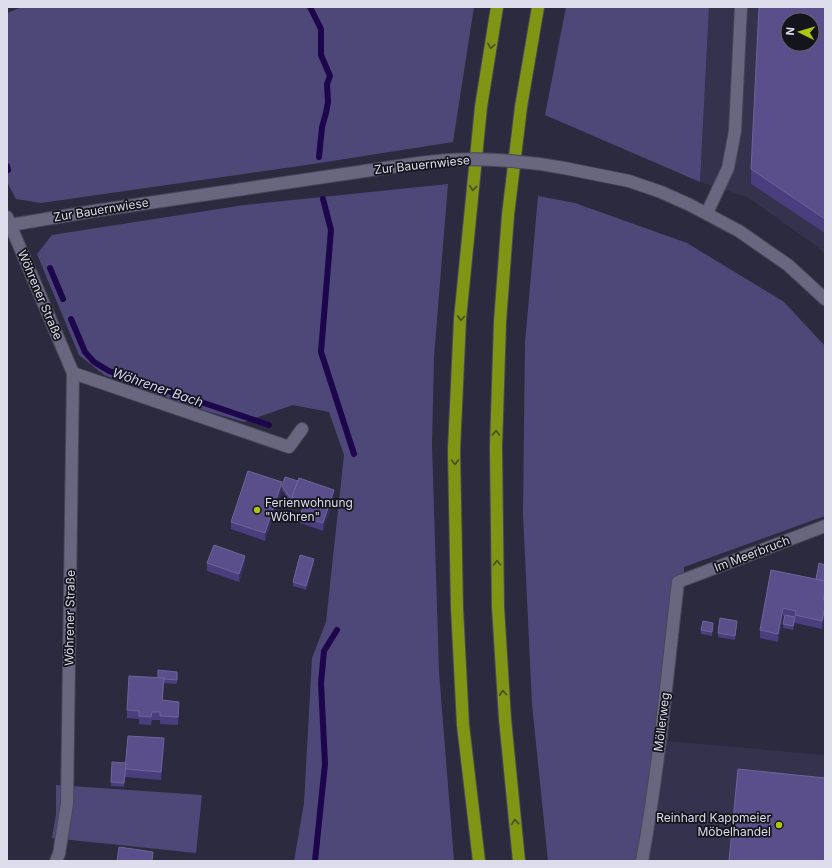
<svg xmlns="http://www.w3.org/2000/svg" width="832" height="868" viewBox="0 0 832 868" font-family="Inter,sans-serif">
  <style>
    .built { fill: #34324d; fill-rule: evenodd }
    .green { fill: #4e4879 }
    .lines { fill: none; stroke-linecap: round; stroke-linejoin: round }
    .stream { stroke: #1d064b; stroke-width: 6 }
    .minor-casing { stroke: #484758; stroke-width: 14 }
    .highway-casing { stroke: #484758; stroke-width: 14 }
    .minor { stroke: #68677f; stroke-width: 12 }
    .highway { stroke: #819514; stroke-width: 12 }
    .minor-bridge-casing { stroke: #484758; stroke-width: 14; stroke-linecap: butt }
    .minor-bridge { stroke: #68677f; stroke-width: 12 }
    .wall { fill: #4a3e7f }
    .shaded-wall { fill: #372f61 }
    .building { fill: #5a4f8b; stroke: #6e659a; fill-rule: evenodd }
    .oneway { stroke: #454e19 }
    .poi-dot { fill: #acc613; stroke: #14141d; stroke-width: 1.5 }
    .labels { text-anchor: middle; stroke-width: 3.5; stroke-linejoin: round; paint-order: stroke }
    .street-label { font-size: 12px; fill: #dcdcea; stroke: #14141d }
    .poi-label { font-size: 12px; fill: #dcdcea; stroke: #14141d; text-anchor: start }
    .water-label { font-size: 13px; font-style: italic; fill: #d5d3fd; stroke: #14141d }
  </style>
  <rect width="100%" height="100%" fill="#2b2a3f"/>
  <!-- built -->
  <g class="built">
    <path d="M709 7H825V254L818 247 747 197 700 182ZM788 20H812V44H788Z"/>
    <polygon points="667,741 825,755 825,861 649,861"/>
  </g>
  <!-- green -->
  <g class="green">
    <polygon points="22,7 474,7 453,142 313,164 41,203 16,199 7,182 7,13"/>
    <polygon points="566,7 709,7 700,182 545,115"/>
    <polygon points="448,184 434,357 432,444 439,672 454,861 294,861 304,803 312,658 326,622 344,455 329,412 293,405 244,422 193,407 104,375 79,355 37,254 52,235 244,205"/>
    <polygon points="538,196 575,203 687,243 784,302 825,346 825,516 684,567 684,589 667,741 649,861 548,861 532,704 523,514 525,343"/>
    <polygon points="56,785 202,795 196,853 52,838 56,814"/>
  </g>
  <g class="lines">
    <!-- stream -->
    <g class="stream">
      <polyline points="310,7 321,29 321,55 330,76 327,84 328,102 326,113 322,127 319,157"/>
      <polyline points="7,166 8,170"/>
      <polyline points="323,199 331,230 321,352 354,454"/>
      <polyline points="50,268 63,299"/>
      <polyline points="71,319 85,352 94,362 109,371 269,425"/>
      <polyline points="315,861 325,764 321,683 324,651 337,630"/>
    </g>
    <!-- minor casing -->
    <g class="minor-casing">
      <g id="minor">
        <polyline points="564,168 629,181 661,192 690,205 739,231 788,265 825,299"/>
        <polyline points="707,213 728,168 735,131 741,7"/>
        <polyline points="7,217 73,373 67,804 59,854 56,861"/>
        <polyline points="10,225 94,211 419,163"/>
        <polyline points="73,373 289,447 302,429"/>
        <path d="M642 861C659 769 667 675 678 582L825 526"/>
      </g>
    </g>
    <!-- highway casing -->
    <g class="highway-casing">
      <g id="highway">
        <polyline points="479,861 463,725 457,608 454,450 460,319 481,107 497,7"/>
        <polyline points="519,861 505,719 498,607 496,447 500,322 508,215 521,107 538,7"/>
      </g>
    </g>
    <!-- minor -->
    <use href="#minor" class="minor"/>
    <!-- highway -->
    <use href="#highway" class="highway"/>
    <!-- minor-bridge casing -->
    <g class="minor-bridge-casing">
      <path id="minor-bridge" d="M419 163C428 162 438 161 447 160 486 158 526 161 564 168"/>
    </g>
    <!-- minor-bridge -->
    <use href="#minor-bridge" class="minor-bridge"/>
  </g>
  <!-- wall -->
  <g class="wall">
    <polygon points="825,7 825,233 751,184 751,169"/>
    <polygon points="282,486 334,497 323,531 300,523 300,516 303,508 292,505 282,490 265,541 231,529 231,522"/>
    <polygon points="207,563 245,563 239,582 207,571"/>
    <polygon points="314,563 306,590 293,586 293,582"/>
    <polygon points="825,565 825,599 822,629 795,623 795,622 793,630 783,628 784,616 783,616 778,642 760,638 760,630 771,570 816,579"/>
    <polygon points="737,625 735,640 718,637 718,633"/>
    <polygon points="713,627 712,636 701,634 701,630"/>
    <polygon points="177,672 177,684 164,683 163,700 179,709 178,725 160,724 160,720 152,720 151,725 139,724 139,719 127,718 127,710 158,678"/>
    <polygon points="164,746 161,780 125,777 125,775 124,787 111,786 111,782 126,763"/>
  </g>
  <!-- shaded-wall -->
  <g class="shaded-wall">
    <polygon points="282,482 282,490 265,541 265,533"/>
    <polygon points="334,490 334,497 323,531 323,523"/>
    <polygon points="245,556 245,563 239,582 239,574"/>
    <polygon points="314,559 314,563 306,590 306,586"/>
    <polygon points="825,591 825,599 823,608 823,600"/>
    <polygon points="825,607 825,615 822,629 822,621"/>
    <polygon points="783,608 783,616 778,642 778,634"/>
    <polygon points="164,738 164,746 161,780 161,772"/>
  </g>
  <!-- building -->
  <g class="building">
    <path d="M759 7H825V219L751 169ZM788 20H812V44H788Z"/>
    <polygon points="248,471 282,482 265,533 231,522"/>
    <polygon points="285,477 298,481 292,497 292,501 282,486"/>
    <polygon points="299,478 334,490 323,523 300,516 305,501 292,497"/>
    <polygon points="214,545 245,556 239,574 207,563"/>
    <polygon points="300,555 314,559 306,586 293,582"/>
    <polygon points="819,563 825,565 825,581 816,579"/>
    <polygon points="771,570 825,581 825,591 823,600 825,600 825,607 822,621 795,615 796,611 783,608 778,634 760,630"/>
    <polygon points="785,615 795,617 793,626 783,624"/>
    <polygon points="720,618 737,621 735,636 718,633"/>
    <polygon points="703,621 713,623 712,632 701,630"/>
    <polygon points="158,670 177,672 177,680 164,679 164,678 158,678"/>
    <polygon points="129,676 164,678 162,700 179,702 178,717 160,716 160,712 152,712 151,717 139,716 139,711 127,710"/>
    <polygon points="128,736 164,738 161,772 125,769"/>
    <polygon points="112,762 126,763 124,783 111,782"/>
    <polygon points="738,769 825,778 825,861 729,861"/>
    <polygon points="119,847 153,852 152,861 117,861"/>
  </g>
  <!-- one-way arrows -->
  <defs><path id="oneway-chevron" d="M-2-3.5L2.5 0L-2 3.5" fill="none" stroke-width="1.6" stroke-linecap="round" stroke-linejoin="round"/></defs>
  <g class="oneway">
    <use href="#oneway-chevron" transform="translate(491 46) rotate(99)"/>
    <use href="#oneway-chevron" transform="translate(473 188) rotate(96)"/>
    <use href="#oneway-chevron" transform="translate(461 318) rotate(94)"/>
    <use href="#oneway-chevron" transform="translate(496 433) rotate(-88)"/>
    <use href="#oneway-chevron" transform="translate(455 462) rotate(89)"/>
    <use href="#oneway-chevron" transform="translate(497 563) rotate(-91)"/>
    <use href="#oneway-chevron" transform="translate(503 693) rotate(-94)"/>
    <use href="#oneway-chevron" transform="translate(515 822) rotate(-96)"/>
  </g>
  <!-- markers -->
  <g class="poi-dot">
    <circle cx="257" cy="510" r="4"/>
    <circle cx="779" cy="825" r="4"/>
  </g>
  <g class="labels">
    <!-- street labels -->
    <g class="street-label">
      <text transform="translate(422 165) rotate(-6)" y="4">Zur Bauernwiese</text>
      <text transform="translate(101 210) rotate(-9)" y="4">Zur Bauernwiese</text>
      <text transform="translate(40 295) rotate(67)" y="4">Wöhrener Straße</text>
      <text transform="translate(752 554) rotate(-21)" y="4">Im Meerbruch</text>
      <text transform="translate(70 618) rotate(-89)" y="4">Wöhrener Straße</text>
      <text transform="translate(662 722) rotate(-83)" y="4">Möllerweg</text>
    </g>
    <!-- poi labels -->
    <g class="poi-label">
      <text x="265" y="507">Ferienwohnung<tspan x="265" dy="14">"Wöhren"</tspan></text>
      <text x="771" y="822" text-anchor="end">Reinhard Kappmeier<tspan x="771" dy="14">Möbelhandel</tspan></text>
    </g>
    <!-- water labels -->
    <g class="water-label">
      <text transform="translate(158 387) rotate(19)" y="5">Wöhrener Bach</text>
    </g>
  </g>
  <!-- border -->
  <rect width="832" height="868" fill="none" stroke="#dcdcea" stroke-width="16"/>
  <!-- north arrow -->
  <g transform="translate(800 32) rotate(275)"><circle r="19" fill="#14141d" stroke="#64646f"/>
  <path d="M0-3L7 15L0 10L-7 15Z" fill="#acc613"/>
  <text y="-6" font-size="11" font-weight="bold" text-anchor="middle" fill="#dcdcea">N</text>
  </g>
</svg>
